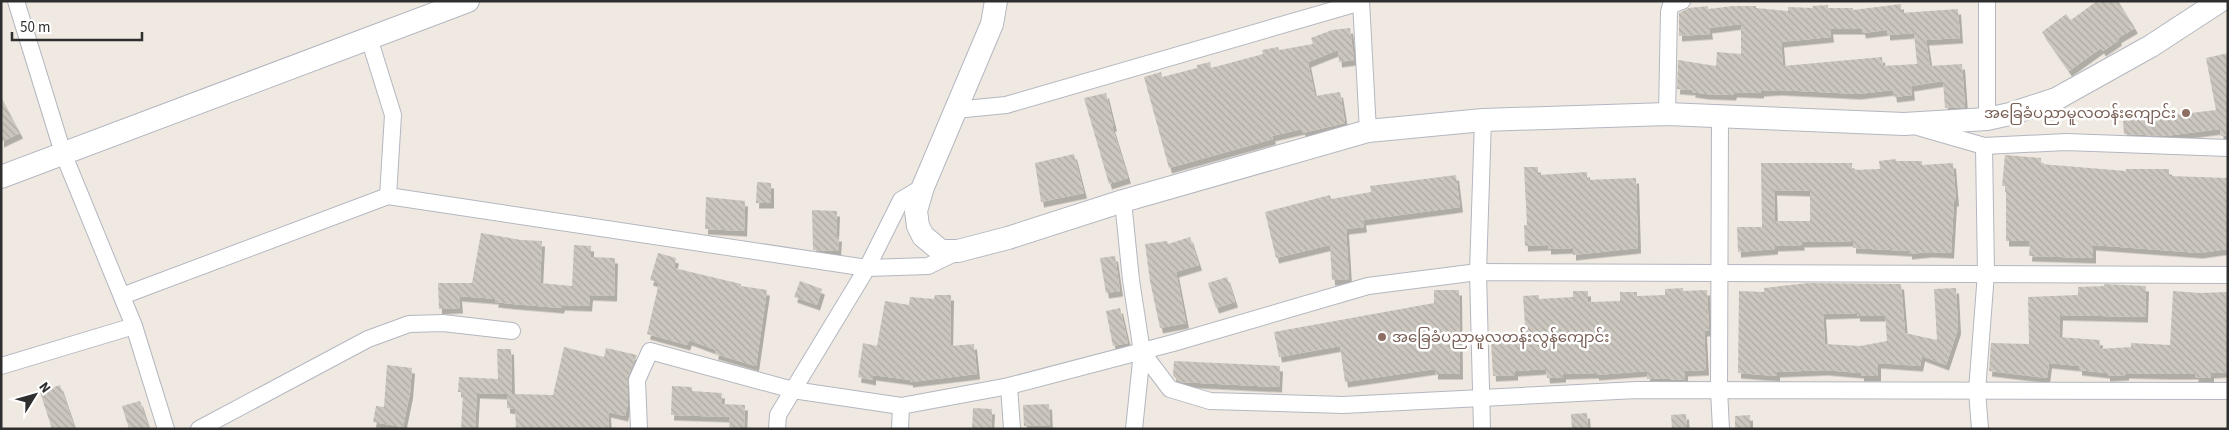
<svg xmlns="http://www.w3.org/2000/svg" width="2229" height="430" viewBox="0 0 2229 430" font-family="'Source Sans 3','Noto Sans Myanmar',sans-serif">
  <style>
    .building { fill: url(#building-back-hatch); fill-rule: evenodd; filter: url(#shadow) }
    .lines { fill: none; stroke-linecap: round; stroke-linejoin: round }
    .street-casing { stroke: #b4b7c1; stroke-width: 18 }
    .secondary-casing { stroke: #b4b7c1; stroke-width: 24 }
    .street { stroke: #fff; stroke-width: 16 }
    .secondary { stroke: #fff; stroke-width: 22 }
    .education-dot { fill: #8d6e63; stroke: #fff; stroke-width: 2 }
    .labels { text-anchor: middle; stroke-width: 5; stroke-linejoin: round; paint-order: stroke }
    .education-label { font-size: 15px; fill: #785e54; stroke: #fff; text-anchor: end }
  </style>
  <defs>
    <pattern id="building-back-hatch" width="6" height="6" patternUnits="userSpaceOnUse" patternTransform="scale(1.25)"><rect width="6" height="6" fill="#cbc7bf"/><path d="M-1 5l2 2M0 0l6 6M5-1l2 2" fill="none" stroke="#afaba4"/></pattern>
    <filter id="shadow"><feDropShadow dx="3" dy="5.5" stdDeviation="0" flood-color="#0004"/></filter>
  </defs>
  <rect width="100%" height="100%" fill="#efe9e1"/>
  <!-- building -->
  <g class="building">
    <polygon points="2097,1 2118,1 2135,28 2118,38 2119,40 2103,51 2101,48 2069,71 2042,32 2066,14 2071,20"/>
    <path d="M1901 4V13L1958 9 1960 38 1926 40 1930 66 1962 64 1965 107 1945 108 1943 81 1911 86 1912 95 1894 97 1893 90 1858 94 1779 90 1761 91V93L1734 92 1733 95 1706 94 1692 92 1693 90 1677 89 1678 60 1716 66 1717 52 1741 54V24L1709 28 1710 34 1679 36V13L1689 8 1708 6V9L1733 6H1756V8L1788 11V7L1813 8 1812 6 1828 5V8H1853V10ZM1830 29H1862L1863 33 1887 30V35L1914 33 1917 64 1883 66 1882 57 1783 66 1781 42 1831 37Z"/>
    <polygon points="1350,28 1354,60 1339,62 1338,50 1308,62 1315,96 1340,92 1345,123 1303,133 1302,129 1272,136 1273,139 1169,168 1144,77 1161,72 1162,77 1197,68 1197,65 1210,62 1211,68 1263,54 1262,50 1278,47 1279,50 1313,44 1311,38 1332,30"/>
    <polygon points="2228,53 2228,136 2221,136 2220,129 2165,136 2124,134 2123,121 2216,110 2206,58"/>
    <polygon points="1106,93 1114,126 1112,126 1128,178 1109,184 1084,98"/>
    <polygon points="1,97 20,133 1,142"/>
    <polygon points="1074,154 1084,193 1041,202 1035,163"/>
    <polygon points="2005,155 2041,158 2041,164 2126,171 2126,169 2169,169 2169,176 2228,178 2228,249 2200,253 2093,245 2093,258 2029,256 2030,241 2006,241 2006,186 2002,186"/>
    <path d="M1896 159V161H1922V165L1953 163 1956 201H1954L1951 253 1929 252 1909 254V251L1853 248V241L1801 242 1802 245 1775 246V249L1738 252 1737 227H1762L1761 163H1852V170L1880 169 1879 161ZM1774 190 1810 191V221H1775Z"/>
    <polygon points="1524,167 1538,167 1538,175 1587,172 1587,180 1636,178 1638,248 1573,255 1573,248 1548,249 1548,245 1525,246 1524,225 1527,225"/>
    <polygon points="1456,175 1460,207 1363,220 1364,227 1346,229 1349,279 1332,280 1330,245 1276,258 1265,212 1330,195 1331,199 1371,192 1370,186"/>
    <polygon points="757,182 771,183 771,203 756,203"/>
    <polygon points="706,197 745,201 744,231 705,229"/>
    <polygon points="812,210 837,211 836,236 839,236 838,251 813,250"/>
    <polygon points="481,233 521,240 542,241 540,283 572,286 574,245 591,246 591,257 615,258 614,296 590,295 589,306 562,305 561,308 513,304 495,302 496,299 459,296 460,308 439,309 438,283 472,283"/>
    <polygon points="1190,237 1199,265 1176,272 1186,323 1160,328 1150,281 1145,244 1167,241 1168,244"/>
    <polygon points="658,253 676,258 674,268 741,284 741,286 767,290 756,366 715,354 716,350 689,340 687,345 647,334 659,283 650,280"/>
    <polygon points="1115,256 1120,291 1106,293 1100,258"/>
    <polygon points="1227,277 1235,302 1216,308 1208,283"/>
    <polygon points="800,281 822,289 817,305 794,297"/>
    <path d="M1808 283 1901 284 1905 333 1937 340 1934 289 1956 288 1958 329 1946 365 1922 356 1920 366 1878 363V376H1861V373L1825 370 1777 372V376L1738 373 1739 291 1764 292V288ZM1857 313V316H1885L1887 341 1860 346 1825 344 1823 314Z"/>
    <polygon points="2104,284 2146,286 2145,317 2060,315 2059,337 2100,340 2099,349 2131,347 2131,343 2170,345 2173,291 2200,293 2228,292 2228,372 2211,373 2211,378 2195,377 2196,374 2168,374 2126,373 2126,375 2107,376 2107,373 2079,370 2079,366 2049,363 2047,378 1989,371 1991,343 2029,344 2028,297 2078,295 2078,287 2104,286"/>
    <polygon points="1683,288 1683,291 1707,290 1709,331 1704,331 1706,370 1685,371 1685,379 1670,380 1670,378 1647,379 1647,371 1596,375 1596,373 1563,374 1563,377 1547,378 1546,369 1515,371 1515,375 1493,376 1491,341 1526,339 1523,296 1539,295 1539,299 1573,297 1573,291 1588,291 1588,302 1620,301 1620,292 1637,292 1637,296 1665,295 1665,289"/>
    <polygon points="1434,290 1459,290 1460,374 1435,374 1435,369 1345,382 1340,346 1279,357 1274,332 1434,303"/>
    <polygon points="935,295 951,295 950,346 974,344 977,374 910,382 910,380 873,375 873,380 858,377 863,343 877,346 885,301 909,305 910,297 934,299"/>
    <polygon points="1120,308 1128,343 1113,346 1106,311"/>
    <polygon points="564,347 604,357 606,348 637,355 628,376 628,403 625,416 608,412 609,429 516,429 515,409 507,408 507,394 477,393 475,429 461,429 463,392 458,392 459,377 498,379 497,349 511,349 512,394 553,395"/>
    <polygon points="1174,361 1280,366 1279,387 1180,382 1173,376"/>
    <polygon points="387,365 412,368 410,393 403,427 373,422 376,406 384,407"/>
    <polygon points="60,385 75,429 52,429 40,392"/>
    <polygon points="672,386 692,387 692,391 722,393 721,404 745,405 744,429 729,429 730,417 671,415"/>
    <polygon points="140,401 149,429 129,429 122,406"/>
    <polygon points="1049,404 1050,425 1024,426 1023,405"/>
    <polygon points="973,408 992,409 991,429 972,429"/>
    <polygon points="1587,413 1588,429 1572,429 1571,414"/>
    <polygon points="1686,414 1687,429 1672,429 1671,415"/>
    <polygon points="1750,415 1750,429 1735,429 1735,416"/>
  </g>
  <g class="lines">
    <!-- street casing -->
    <g class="street-casing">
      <g id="street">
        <polyline points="16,1 63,153 134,326 166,429"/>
        <polyline points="1361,1 1368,131"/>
        <polyline points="369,38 393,115 388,196"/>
        <polyline points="955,110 1006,105 1361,2"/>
        <polyline points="1667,114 1669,12 1671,5 1682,1"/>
        <polyline points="1720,116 1719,390 1721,429"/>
        <polyline points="1987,119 1987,1"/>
        <polyline points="1918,127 1984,146 2066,142 2228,148"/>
        <polyline points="1123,201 1131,280 1142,352 1170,389 1210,401 1343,405 1637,390 2228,391"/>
        <polyline points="122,296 388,196 867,268 928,266 957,252"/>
        <polyline points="1,366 134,326"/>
        <polyline points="1009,386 1012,429"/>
        <polyline points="199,429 368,339 409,324 443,323 512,331"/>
        <polyline points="639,429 637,380 650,351 793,390 901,406 1009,386 1173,343 1368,286 1478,272 2228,275"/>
        <polyline points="777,429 778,415 867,268 901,200 923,187"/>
        <polyline points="900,429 901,406"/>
        <polyline points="1134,429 1142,352"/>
        <polyline points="1482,429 1478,272 1483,120"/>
        <polyline points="1980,429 1977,391 1986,273 1984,146"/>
      </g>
    </g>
    <!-- secondary casing -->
    <g class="secondary-casing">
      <g id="secondary">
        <polyline points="996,1 992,24 923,187 916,211 918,226 923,236 941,251 958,251 1008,238 1123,201 1368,131 1483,120 1667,114 1904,124 1987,119 2010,114 2056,99 2151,46 2220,1"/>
        <polyline points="1,177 468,1"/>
      </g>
    </g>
    <!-- street -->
    <use href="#street" class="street"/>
    <!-- secondary -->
    <use href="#secondary" class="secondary"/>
  </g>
  <!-- markers -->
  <g class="education-dot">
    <circle cx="2186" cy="113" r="5"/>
    <circle cx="1382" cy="337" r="5"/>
  </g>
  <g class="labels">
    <!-- education labels -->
    <g class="education-label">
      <text x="2176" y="118">အခြေခံပညာမူလတန်းကျောင်း</text>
      <text x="1392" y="342" text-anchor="start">အခြေခံပညာမူလတန်းလွန်ကျောင်း</text>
    </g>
  </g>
  <!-- border -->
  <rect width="2229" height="430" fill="none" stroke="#2e2e2e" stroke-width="5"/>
  <!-- north arrow -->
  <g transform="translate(35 395) rotate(53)" stroke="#ffffff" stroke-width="4" paint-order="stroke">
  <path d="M0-4L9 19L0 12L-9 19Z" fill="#2e2e2e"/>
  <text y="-8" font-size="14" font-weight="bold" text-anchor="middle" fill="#2e2e2e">N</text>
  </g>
  <!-- scale -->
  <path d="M12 32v8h130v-8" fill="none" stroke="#2e2e2e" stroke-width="2.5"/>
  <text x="20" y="32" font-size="15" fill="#2e2e2e" stroke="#ffffff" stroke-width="4" paint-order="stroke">50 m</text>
</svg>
